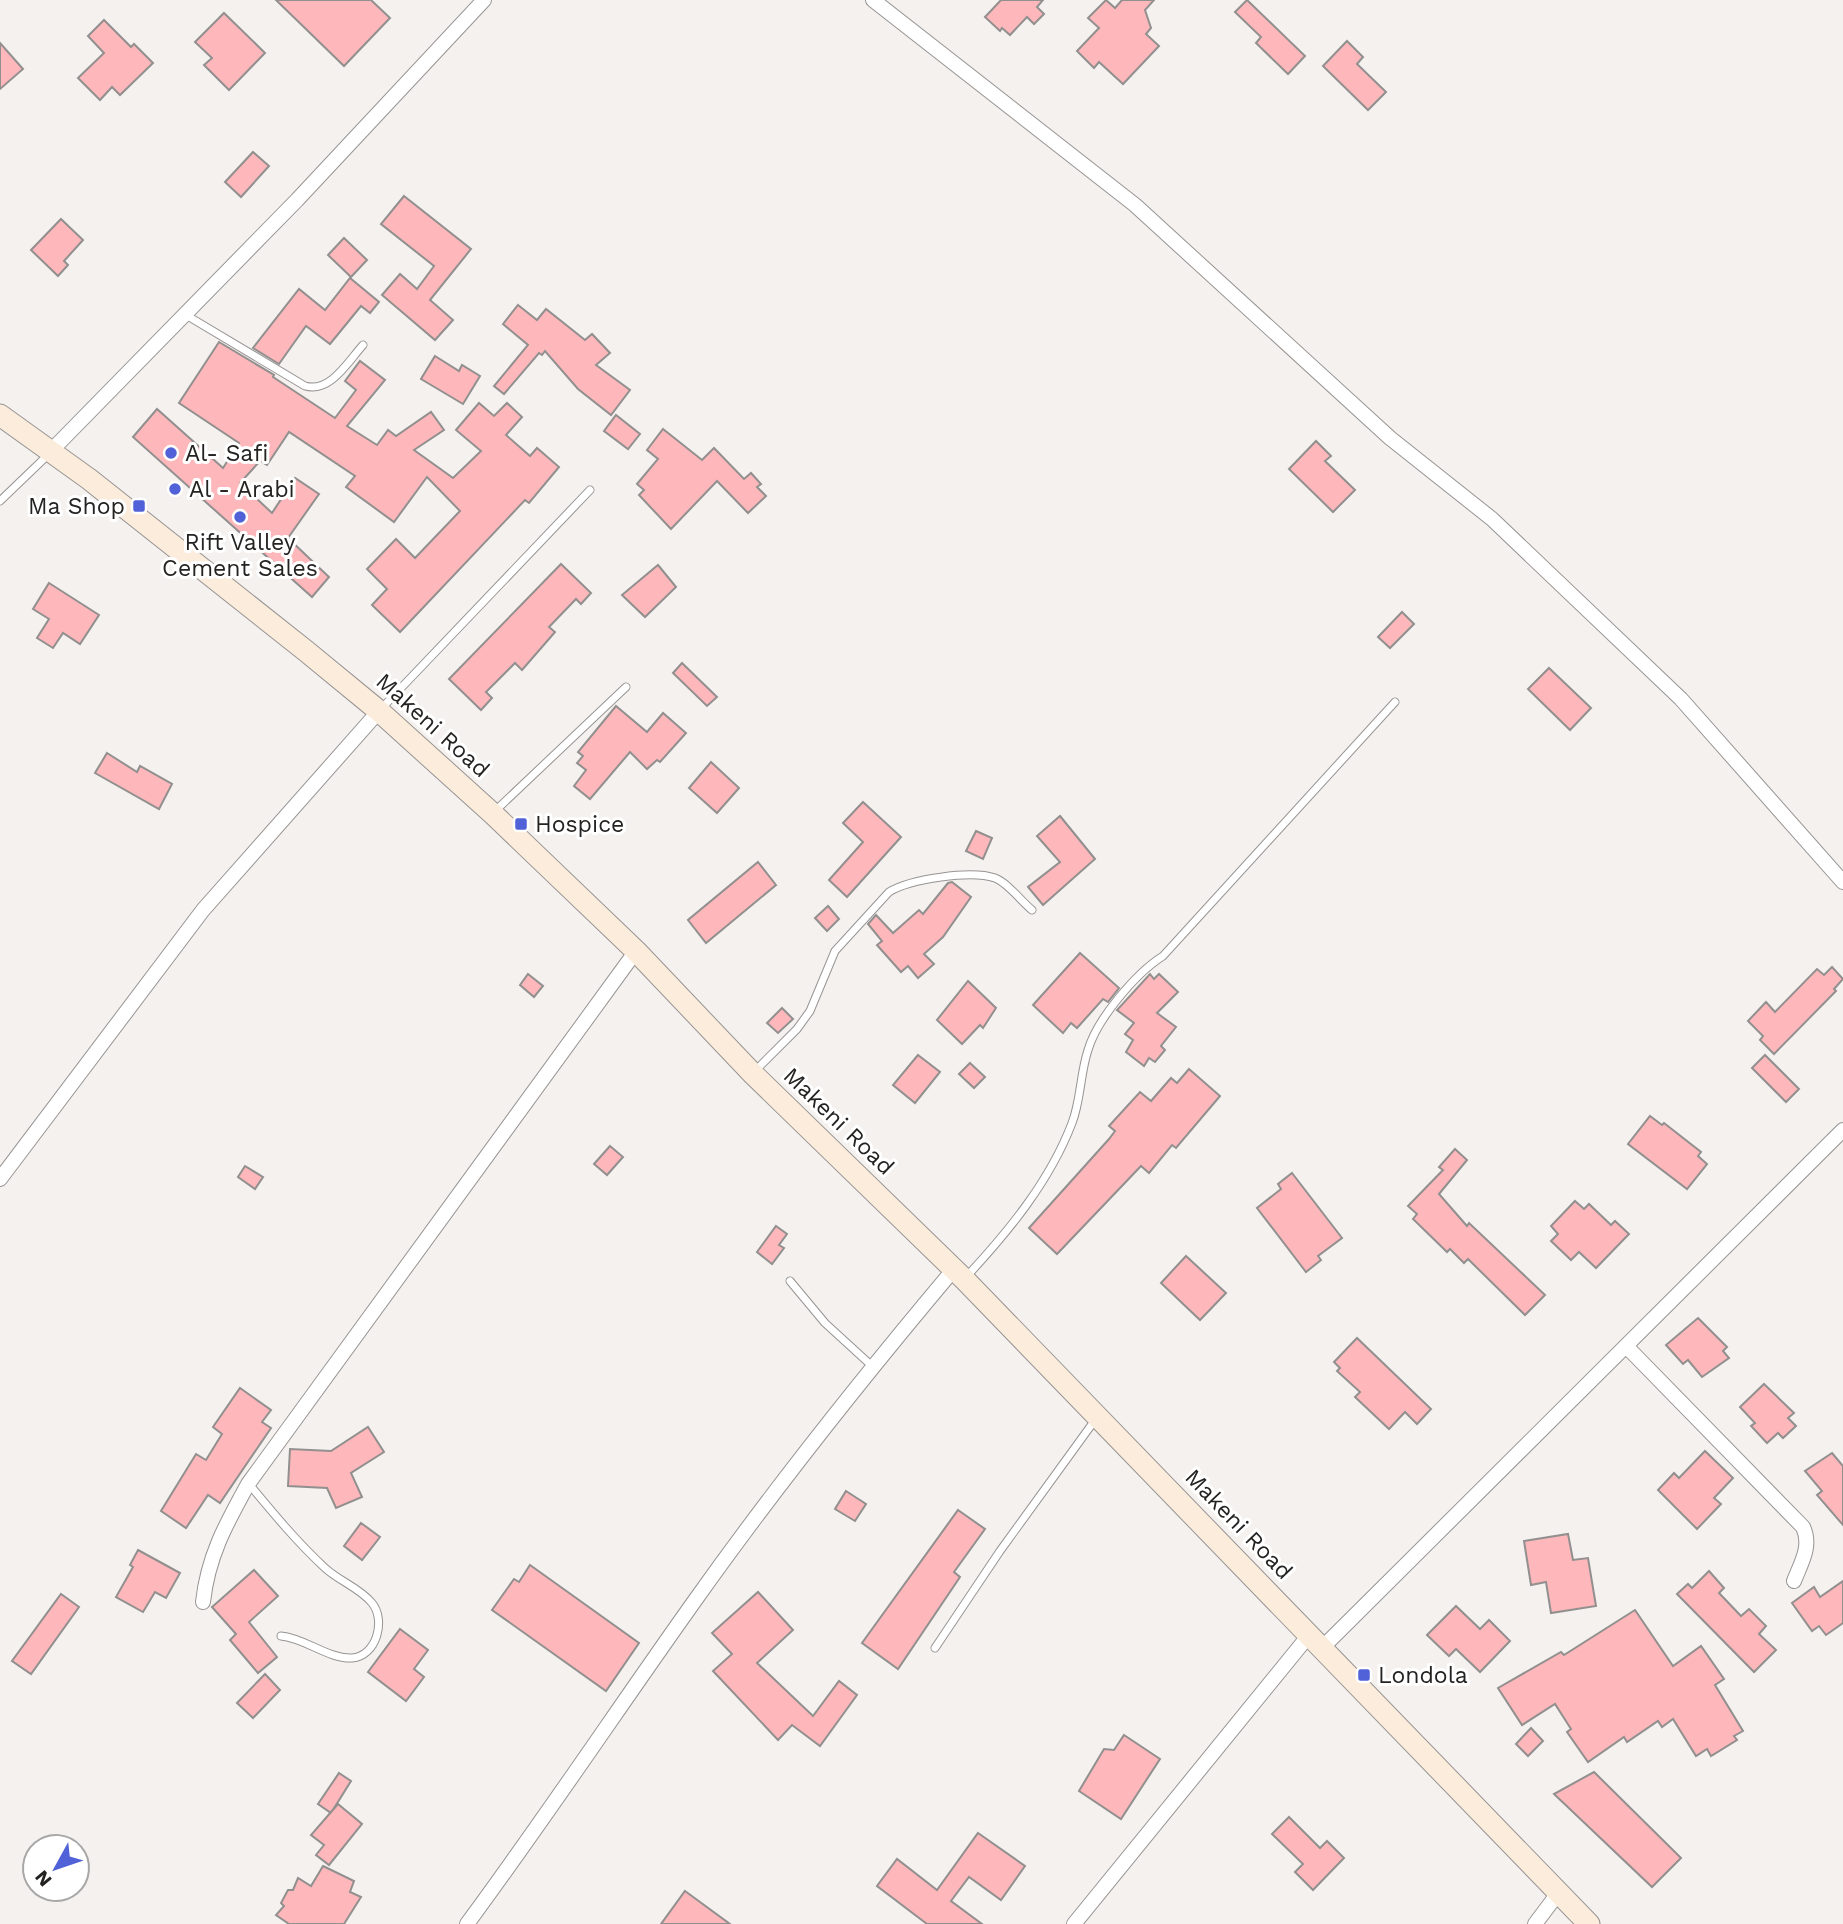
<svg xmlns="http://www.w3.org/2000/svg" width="1843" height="1924" viewBox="0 0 1843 1924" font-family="'Work Sans',sans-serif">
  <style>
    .building { fill: #feb8bb; stroke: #928f8f; stroke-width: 2 }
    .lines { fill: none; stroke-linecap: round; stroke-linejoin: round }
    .service-casing { stroke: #979493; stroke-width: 9 }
    .minor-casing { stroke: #979493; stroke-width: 16 }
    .secondary-casing { stroke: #979493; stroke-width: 23 }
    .service { stroke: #fff; stroke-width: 7 }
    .minor { stroke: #fff; stroke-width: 14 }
    .secondary { stroke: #fbecdc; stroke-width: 21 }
    .poi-dot { fill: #5162d8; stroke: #fff; stroke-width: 2.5 }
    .labels { text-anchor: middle; stroke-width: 6; stroke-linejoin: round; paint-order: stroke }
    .poi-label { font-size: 23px; fill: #242322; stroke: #fff; text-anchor: start }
    .street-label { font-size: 23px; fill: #242322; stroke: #fff }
  </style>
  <rect width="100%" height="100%" fill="#f4f1ef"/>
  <!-- building -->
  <g class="building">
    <polygon points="276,0 371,0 390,18 344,66"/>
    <polygon points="1001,0 1043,0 1037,7 1044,14 1034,24 1027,17 1010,35 1002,28 1000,31 985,17"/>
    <polygon points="1106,0 1115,8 1122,0 1154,0 1145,10 1151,28 1146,34 1159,46 1123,84 1099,62 1094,68 1077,51 1099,28 1088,18"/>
    <polygon points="1247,0 1305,56 1288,74 1256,43 1261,37 1235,12"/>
    <polygon points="224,13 265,53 229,90 204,65 212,58 195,42"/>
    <polygon points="104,20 131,47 134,44 153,63 120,95 112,87 100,100 78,78 104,53 88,36"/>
    <polygon points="1347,41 1363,57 1357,64 1386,92 1368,110 1323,66"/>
    <polygon points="0,43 23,69 0,89"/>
    <polygon points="253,152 269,166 241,197 225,182"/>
    <polygon points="404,196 471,249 430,300 453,320 435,340 382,295 400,274 417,289 434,266 381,224"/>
    <polygon points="61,219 83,240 64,261 68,265 58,276 31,250"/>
    <polygon points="344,238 367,260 351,277 328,255"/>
    <polygon points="350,278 379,302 370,313 361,306 330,344 306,326 279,364 253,348 299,289 325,310"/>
    <polygon points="518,305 537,320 546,309 585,340 592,334 610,353 596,365 630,390 611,415 578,389 545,351 542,355 539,353 504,394 494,386 528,345 503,324"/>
    <polygon points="219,342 274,375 273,377 335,418 356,390 345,381 360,361 385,380 347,426 377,445 388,430 396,436 431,412 444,430 414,450 453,478 481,451 456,430 479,403 494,416 507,403 522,417 506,435 530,456 537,448 559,467 529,503 525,500 400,632 372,605 387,589 367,569 396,539 415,558 460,511 427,477 394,522 346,487 355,476 289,432 267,465 260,461 240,483 272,513 295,478 319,494 288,538 329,577 312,597 133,437 157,409 223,468 239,443 179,403"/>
    <polygon points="435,356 459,371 462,365 480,376 463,404 421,379"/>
    <polygon points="616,415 640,434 628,449 604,431"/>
    <polygon points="663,429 702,460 714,448 744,479 751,473 761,484 757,487 766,496 748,513 717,481 671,529 639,495 644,490 637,484 658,459 647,450"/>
    <polygon points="1316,441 1331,456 1325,461 1355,490 1333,512 1289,469"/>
    <polygon points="561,564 591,593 581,604 576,599 549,627 555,632 522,670 515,663 486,692 492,698 481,710 449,679"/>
    <polygon points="658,565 676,587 645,617 622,595"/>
    <polygon points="49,583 99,615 80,644 63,633 53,648 37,638 49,619 33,609"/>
    <polygon points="1402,612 1414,624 1390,648 1378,637"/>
    <polygon points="682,663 717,697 707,706 673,673"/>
    <polygon points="1549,668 1591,708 1570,730 1528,689"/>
    <polygon points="616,706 647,732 663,713 686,733 660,762 657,760 647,769 630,752 590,799 574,786 586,770 577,763 583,756 578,752"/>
    <polygon points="107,753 137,772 140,766 172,784 159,809 95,773"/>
    <polygon points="711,762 739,788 717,813 689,788"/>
    <polygon points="863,802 901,837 847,897 829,880 863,842 843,823"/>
    <polygon points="1060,816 1095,859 1043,905 1028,887 1060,862 1037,836"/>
    <polygon points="976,831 992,838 983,859 966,851"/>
    <polygon points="758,862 776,885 706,943 688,920"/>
    <polygon points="952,882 971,897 943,937 924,954 934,964 918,978 908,966 901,972 877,945 882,941 868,924 876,915 893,933 919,910 923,914 948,883"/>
    <polygon points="828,906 839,919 827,931 815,918"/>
    <polygon points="1080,953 1119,988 1108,1002 1103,999 1077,1028 1071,1023 1063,1033 1033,1005"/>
    <polygon points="1832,967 1843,979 1834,989 1836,991 1774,1054 1760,1040 1763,1036 1748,1021 1766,1002 1775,1012 1817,969 1824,975"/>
    <polygon points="528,974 543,986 534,997 520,985"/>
    <polygon points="1150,974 1154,979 1159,974 1178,992 1157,1013 1176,1027 1161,1046 1165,1050 1155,1062 1149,1058 1144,1066 1126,1052 1133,1040 1125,1034 1134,1023 1117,1010"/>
    <polygon points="968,981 996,1008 983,1028 980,1025 962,1044 937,1020"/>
    <polygon points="782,1008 793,1019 778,1033 767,1023"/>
    <polygon points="918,1055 940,1072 915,1103 893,1085"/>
    <polygon points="1765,1055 1799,1089 1786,1102 1752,1068"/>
    <polygon points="970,1063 985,1077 974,1088 959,1074"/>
    <polygon points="1189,1069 1220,1096 1176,1148 1172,1145 1149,1173 1141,1166 1057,1254 1029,1228 1109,1139 1115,1131 1109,1126 1140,1092 1151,1101 1171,1078 1177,1083"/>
    <polygon points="1650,1116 1662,1125 1664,1123 1701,1152 1698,1156 1707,1164 1687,1189 1628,1144"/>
    <polygon points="610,1146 623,1157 607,1175 594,1164"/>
    <polygon points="1455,1149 1467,1160 1439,1194 1467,1226 1469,1223 1545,1295 1525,1315 1468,1259 1464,1263 1450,1249 1447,1252 1413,1219 1417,1214 1408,1206 1443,1170 1439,1167"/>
    <polygon points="245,1166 263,1177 255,1189 238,1177"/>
    <polygon points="1292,1173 1342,1238 1318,1256 1321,1260 1306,1272 1257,1208 1281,1189 1278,1184"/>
    <polygon points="1575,1201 1584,1209 1589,1204 1611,1225 1615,1221 1629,1234 1596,1268 1579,1252 1571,1260 1551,1241 1558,1234 1551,1226"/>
    <polygon points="776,1226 787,1234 779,1245 784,1248 772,1264 757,1252"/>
    <polygon points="1186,1256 1226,1293 1200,1320 1161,1283"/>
    <polygon points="1698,1318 1727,1347 1723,1351 1729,1358 1702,1377 1688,1360 1683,1364 1666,1345"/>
    <polygon points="1357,1338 1431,1409 1417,1424 1405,1412 1389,1429 1355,1397 1360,1392 1337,1371 1340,1368 1334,1362"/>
    <polygon points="1764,1384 1794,1413 1788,1418 1796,1426 1783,1438 1778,1433 1767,1443 1751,1426 1755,1423 1740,1407"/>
    <polygon points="240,1388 271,1410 262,1422 271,1428 220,1503 208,1495 186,1528 161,1511 196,1454 206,1460 222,1434 213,1427"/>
    <polygon points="368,1427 384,1452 351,1473 362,1497 336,1508 327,1488 288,1486 290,1449 331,1451"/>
    <polygon points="1705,1451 1733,1478 1714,1498 1721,1504 1697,1529 1658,1490 1674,1473 1679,1478"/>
    <polygon points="1832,1453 1843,1466 1843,1525 1817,1495 1822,1491 1805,1471"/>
    <polygon points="846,1491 866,1504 855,1521 835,1509"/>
    <polygon points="958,1510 985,1529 954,1572 960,1577 898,1669 862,1643"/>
    <polygon points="361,1523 380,1537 362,1560 344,1546"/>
    <polygon points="1568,1534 1573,1560 1588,1558 1596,1606 1551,1613 1546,1582 1531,1585 1524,1541"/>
    <polygon points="138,1550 180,1573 166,1598 155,1592 143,1612 116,1597 133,1567 130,1565"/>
    <polygon points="530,1565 639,1643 606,1691 492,1610 514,1579 519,1582"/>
    <polygon points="254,1570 278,1596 249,1622 277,1657 258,1673 230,1640 236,1634 212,1607"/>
    <polygon points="1709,1571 1724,1588 1719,1593 1741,1616 1749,1609 1766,1626 1759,1634 1776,1650 1754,1672 1677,1594 1688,1584 1692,1588"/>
    <polygon points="1843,1581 1843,1623 1826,1635 1819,1626 1812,1631 1792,1603 1814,1587 1820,1597"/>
    <polygon points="758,1592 793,1630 757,1663 813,1716 839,1681 857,1695 820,1746 792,1725 778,1740 713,1671 732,1654 712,1633"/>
    <polygon points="61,1594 79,1607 31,1674 12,1661"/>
    <polygon points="1456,1606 1480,1629 1489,1620 1510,1641 1480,1672 1456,1649 1449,1656 1427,1635"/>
    <polygon points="1635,1610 1673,1666 1701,1646 1724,1679 1715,1685 1743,1731 1734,1736 1737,1740 1711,1756 1707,1749 1696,1756 1673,1719 1662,1727 1658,1721 1627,1742 1624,1737 1588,1762 1567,1732 1571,1729 1555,1704 1522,1725 1498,1688 1561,1652 1564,1655"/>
    <polygon points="400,1629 428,1650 414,1669 424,1677 406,1701 368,1672"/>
    <polygon points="265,1674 280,1690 253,1718 237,1703"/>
    <polygon points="1531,1728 1543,1741 1528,1756 1516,1744"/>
    <polygon points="1124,1735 1160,1759 1121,1819 1079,1791 1104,1749 1114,1750"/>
    <polygon points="1594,1772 1681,1858 1652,1887 1554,1794"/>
    <polygon points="339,1773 351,1781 331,1813 318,1804"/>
    <polygon points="338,1804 362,1824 329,1865 316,1855 324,1845 311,1835"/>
    <polygon points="1289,1817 1320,1848 1327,1841 1344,1858 1313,1890 1295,1872 1303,1864 1272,1834"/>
    <polygon points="978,1833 1025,1866 1001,1900 969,1877 951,1901 982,1924 927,1924 877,1886 897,1859 937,1890"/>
    <polygon points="323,1866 354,1881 350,1892 361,1897 344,1924 289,1924 276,1915 284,1906 281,1903 288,1890 293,1890 298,1878 311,1886"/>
    <polygon points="685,1891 730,1924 661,1924"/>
  </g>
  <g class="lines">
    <!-- service casing -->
    <g class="service-casing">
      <g id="service">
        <path d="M186 315 305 386C330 393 347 363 363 345"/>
        <polyline points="0,501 50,453"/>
        <polyline points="380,710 590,490"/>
        <polyline points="494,812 626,687"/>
        <path d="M755 1071 797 1029 810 1011 835 951 889 892C910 879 971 870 995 878 1008 883 1021 901 1032 910"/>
        <path d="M967 1276C1008 1232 1050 1181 1072 1123 1081 1100 1080 1074 1088 1050 1097 1019 1136 973 1163 956L1395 702"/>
        <polyline points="790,1281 825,1323 872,1366"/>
        <path d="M249 1484C273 1513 297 1542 325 1568 339 1581 360 1588 372 1603 386 1620 377 1656 352 1658 328 1659 305 1638 281 1636"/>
        <polyline points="935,1648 1000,1551 1095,1420"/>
      </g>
    </g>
    <!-- minor casing -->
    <g class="minor-casing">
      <g id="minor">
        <polyline points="873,0 1135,205 1390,438 1492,519 1681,699 1843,882"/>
        <polyline points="50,452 297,200 484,0"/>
        <polyline points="0,1179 203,910 379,711"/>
        <path d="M1626 1346 1803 1527C1812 1546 1801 1563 1794 1581"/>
        <path d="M203 1602C208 1556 226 1524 248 1484L636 951"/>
        <polyline points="1323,1647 1843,1130"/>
        <path d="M467 1924C546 1817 619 1707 696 1599 777 1485 864 1376 954 1269"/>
        <polyline points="1074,1924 1310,1634"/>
        <polyline points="1535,1924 1559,1892"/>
      </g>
    </g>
    <!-- secondary casing -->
    <g class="secondary-casing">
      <polyline id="secondary" points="0,415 89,479 306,651 379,711 493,814 636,951 753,1074 964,1279 1589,1924"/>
    </g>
    <!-- service -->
    <use href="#service" class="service"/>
    <!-- minor -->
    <use href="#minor" class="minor"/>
    <!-- secondary -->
    <use href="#secondary" class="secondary"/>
  </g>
  <!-- markers -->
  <g class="poi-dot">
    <circle cx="171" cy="453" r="7"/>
    <circle cx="175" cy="489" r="7"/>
    <rect x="132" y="499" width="14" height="14" rx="3.5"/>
    <circle cx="240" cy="517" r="7"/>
    <rect x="514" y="817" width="14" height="14" rx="3.5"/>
    <rect x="1357" y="1668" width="14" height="14" rx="3.5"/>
  </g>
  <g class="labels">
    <!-- poi labels -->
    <g class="poi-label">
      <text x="185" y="461">Al- Safi</text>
      <text x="189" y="497">Al - Arabi</text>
      <text x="125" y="514" text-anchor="end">Ma Shop</text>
      <text x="240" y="550" text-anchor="middle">Rift Valley<tspan x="240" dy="26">Cement Sales</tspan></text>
      <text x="535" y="832">Hospice</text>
      <text x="1378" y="1683">Londola</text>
    </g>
    <!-- street labels -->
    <g class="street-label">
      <text transform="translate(433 725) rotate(42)" y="8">Makeni Road</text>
      <text transform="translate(839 1121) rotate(44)" y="8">Makeni Road</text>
      <text transform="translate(1239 1524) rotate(46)" y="8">Makeni Road</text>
    </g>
  </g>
  <!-- north arrow -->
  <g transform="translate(56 1868) rotate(230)"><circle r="33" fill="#ffffff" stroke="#a7a7a7" stroke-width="2"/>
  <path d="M0-5L12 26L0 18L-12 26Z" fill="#5162d8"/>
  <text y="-10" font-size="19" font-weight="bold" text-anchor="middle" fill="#242322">N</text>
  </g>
</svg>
